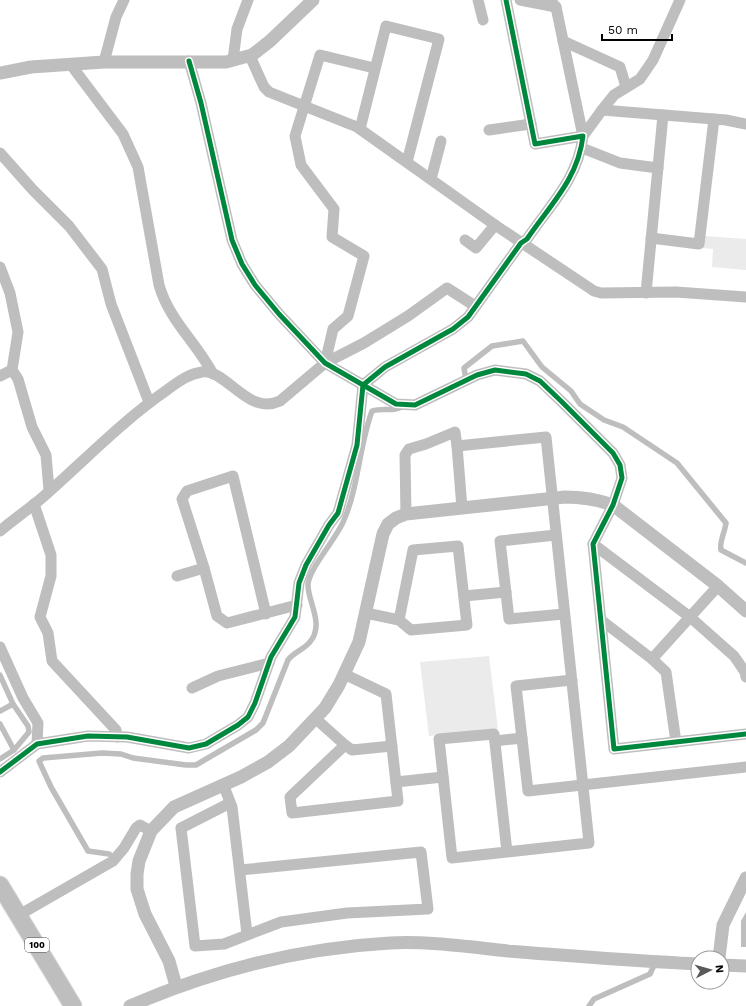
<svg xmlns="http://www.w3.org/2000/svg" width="746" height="1006" viewBox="0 0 746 1006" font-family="'Work Sans',sans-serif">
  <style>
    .green { fill: #ebebeb }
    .water { fill: #bebebe }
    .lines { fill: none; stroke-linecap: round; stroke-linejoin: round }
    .primary-casing { stroke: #dbdbdb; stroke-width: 19 }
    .service { stroke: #bebebe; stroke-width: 5.5 }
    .minor { stroke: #bebebe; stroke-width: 11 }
    .tertiary { stroke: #bebebe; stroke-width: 13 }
    .primary { stroke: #bebebe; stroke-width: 17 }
    .cycleway-casing { stroke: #fff; stroke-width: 8 }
    .cycleway { stroke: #00873e; stroke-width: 5 }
    .labels { text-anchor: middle; stroke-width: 4; stroke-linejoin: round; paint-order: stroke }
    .shield { fill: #fff; stroke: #4c4c4c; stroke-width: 1 }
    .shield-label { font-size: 9px; font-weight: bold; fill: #000 }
  </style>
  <rect width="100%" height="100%" fill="#fff"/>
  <!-- green -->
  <g class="green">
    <polygon points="704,236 746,239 746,270 712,267 713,249 703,248"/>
    <polygon points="489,656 498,729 429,736 420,662"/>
  </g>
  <!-- water -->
  <polygon class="water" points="746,912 746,947 741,947 741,921"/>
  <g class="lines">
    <!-- primary casing -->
    <g class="primary-casing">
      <polyline id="primary" points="0,885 73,1006"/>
    </g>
    <!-- service -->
    <g class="service">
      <path d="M466 380 464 368 492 346 523 341 542 367 571 391 580 404 604 420 623 427 677 463 726 523C725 532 719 542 721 550L746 563"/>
      <polyline points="0,675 13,704 28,726 29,732 14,750 0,759"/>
      <polyline points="0,711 13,704"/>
      <polyline points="0,724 14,750"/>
      <path d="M115 858 109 854 88 851 51 787 39 761 43 758 102 753 121 754 133 758 186 765H196L256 730 263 723 288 660C294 652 303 650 309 643 326 625 307 601 308 584 310 567 337 538 344 520 359 485 359 446 372 411 384 407 394 413 405 405"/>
      <polyline points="589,1006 594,999 650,974 655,963"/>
    </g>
    <!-- minor -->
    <g class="minor">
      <polyline points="478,0 483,20"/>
      <polyline points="520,0 556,7"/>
      <polyline points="550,0 556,7 583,136 602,110 726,120 746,124"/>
      <polyline points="563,41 620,67 626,87"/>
      <polyline points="250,56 264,87 269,92 357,127 495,225 594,291 601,293 676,292 746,297"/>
      <polyline points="233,60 237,29 248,0"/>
      <polyline points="189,61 201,103 232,240 242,264 255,285 279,314 325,363 396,404 415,405 477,375 495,370 526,374 540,381 561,401 613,453 620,465 622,478 613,505 593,544 614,749 746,734"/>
      <polyline points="104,62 116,17 124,0"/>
      <path d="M71 65 123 134 138 167 159 285C169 320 196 342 213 374"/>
      <polyline points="602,110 614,95 640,79 653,60 680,0"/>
      <polyline points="360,129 386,26 439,39 407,162"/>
      <polyline points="489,130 531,124"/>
      <polyline points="582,148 620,163 658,168"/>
      <polyline points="0,153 33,190 69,226 102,269 111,304 149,402"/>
      <polyline points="431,179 441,141"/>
      <polyline points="651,238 699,244 714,119"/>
      <polyline points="465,240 476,248 495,225"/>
      <polyline points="0,267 10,293 18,332 12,370 18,379 32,427 46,455 49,490"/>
      <polyline points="646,293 663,115"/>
      <polyline points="325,363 333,329 348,316 364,256 332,237 334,209 301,165 295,136 320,55 374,68"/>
      <polyline points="0,376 12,370"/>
      <polyline points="457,446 462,508"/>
      <polyline points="34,504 51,555 51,576 40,617 48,633 52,661 116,730 117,737"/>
      <polyline points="406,514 405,455 409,449 426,444 455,432 457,446 546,437 589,843 452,858 439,739 494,734 507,852"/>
      <path d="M0 531C14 519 29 509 43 497 84 461 122 421 167 390 178 382 188 374 202 372 227 369 247 416 280 401L325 363 364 343 408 316 447 288 475 306"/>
      <polyline points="556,535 500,541 509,619 564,614"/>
      <polyline points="593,544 690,617 734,656 745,672 746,677"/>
      <polyline points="177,576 204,568"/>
      <polyline points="464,596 506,592"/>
      <polyline points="366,613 399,620 411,630 467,625 458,546 413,550 399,620"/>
      <polyline points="266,614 233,476 187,491 182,499 204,568 217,616 227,623 297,605"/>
      <polyline points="601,620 652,659 718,586"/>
      <polyline points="0,647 23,698 38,723 37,744"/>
      <polyline points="652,659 666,672 676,742"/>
      <polyline points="572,680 516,686 528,791 746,767"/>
      <polyline points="192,688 218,676 269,663"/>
      <polyline points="316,719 345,745 290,797 292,813 398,801 386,694 344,674"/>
      <polyline points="495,741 522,738"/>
      <polyline points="345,745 352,750 392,746"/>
      <path d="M0 772 37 744 88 736 127 737 189 748 206 744 238 725 248 717 255 703 271 657 295 617 299 583 306 565 329 525 338 513 357 445 363 385 385 367 453 329 468 317 521 243 527 239C550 205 578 179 583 136L535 144 506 0"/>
      <polyline points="396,782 443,777"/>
      <polyline points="223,784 232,807 247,934"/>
      <polyline points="230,803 181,828 195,946 224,944 281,922 347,913 428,909 421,852 240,870"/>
      <polyline points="19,915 113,861 124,848 136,828 140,825 151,831"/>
    </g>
    <!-- tertiary -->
    <g class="tertiary">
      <polyline points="0,73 31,67 104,62 226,62 252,55 270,41 313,0"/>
      <polyline points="719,958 723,925 746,878"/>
      <polyline points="722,965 746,966"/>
      <path d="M176 986 169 961 145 914 137 889V874L139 861 151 831 174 807 241 777 268 762 289 746 325 708 339 685 359 642 383 534 388 524 396 518 406 514 565 497C583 497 596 499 613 505L718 586 746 611"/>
      <path d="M130 1006C214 970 298 948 390 943 429 941 469 947 508 951 571 956 634 961 698 964"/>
    </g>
    <!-- primary -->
    <use href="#primary" class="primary"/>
    <!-- cycleway casing -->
    <g class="cycleway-casing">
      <g id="cycleway">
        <polyline points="189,61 201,103 232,240 242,264 255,285 279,314 325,363 396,404 415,405 477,375 495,370 526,374 540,381 561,401 613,453 620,465 622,478 613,505 593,544 614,749 746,734"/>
        <path d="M0 772 37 744 88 736 127 737 189 748 206 744 238 725 248 717 255 703 271 657 295 617 299 583 306 565 329 525 338 513 357 445 363 385 385 367 453 329 468 317 521 243 527 239C550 205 578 179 583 136L535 144 506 0"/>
      </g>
    </g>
    <!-- cycleway -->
    <use href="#cycleway" class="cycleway"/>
  </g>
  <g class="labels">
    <!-- shield labels -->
    <rect class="shield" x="25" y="938" width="24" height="14" rx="3"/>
    <g class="shield-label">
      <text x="37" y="948">100</text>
    </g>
  </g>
  <!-- north arrow -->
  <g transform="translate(710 970) rotate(84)"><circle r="19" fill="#ffffff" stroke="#999999"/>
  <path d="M0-3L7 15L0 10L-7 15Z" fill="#595959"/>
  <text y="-6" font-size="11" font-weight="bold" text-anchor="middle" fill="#000000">N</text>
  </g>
  <!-- scale -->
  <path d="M602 34v6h70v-6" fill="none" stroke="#000000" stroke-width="2"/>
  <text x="608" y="34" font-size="12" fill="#000000" stroke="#ffffff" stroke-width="3" paint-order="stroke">50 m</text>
</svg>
